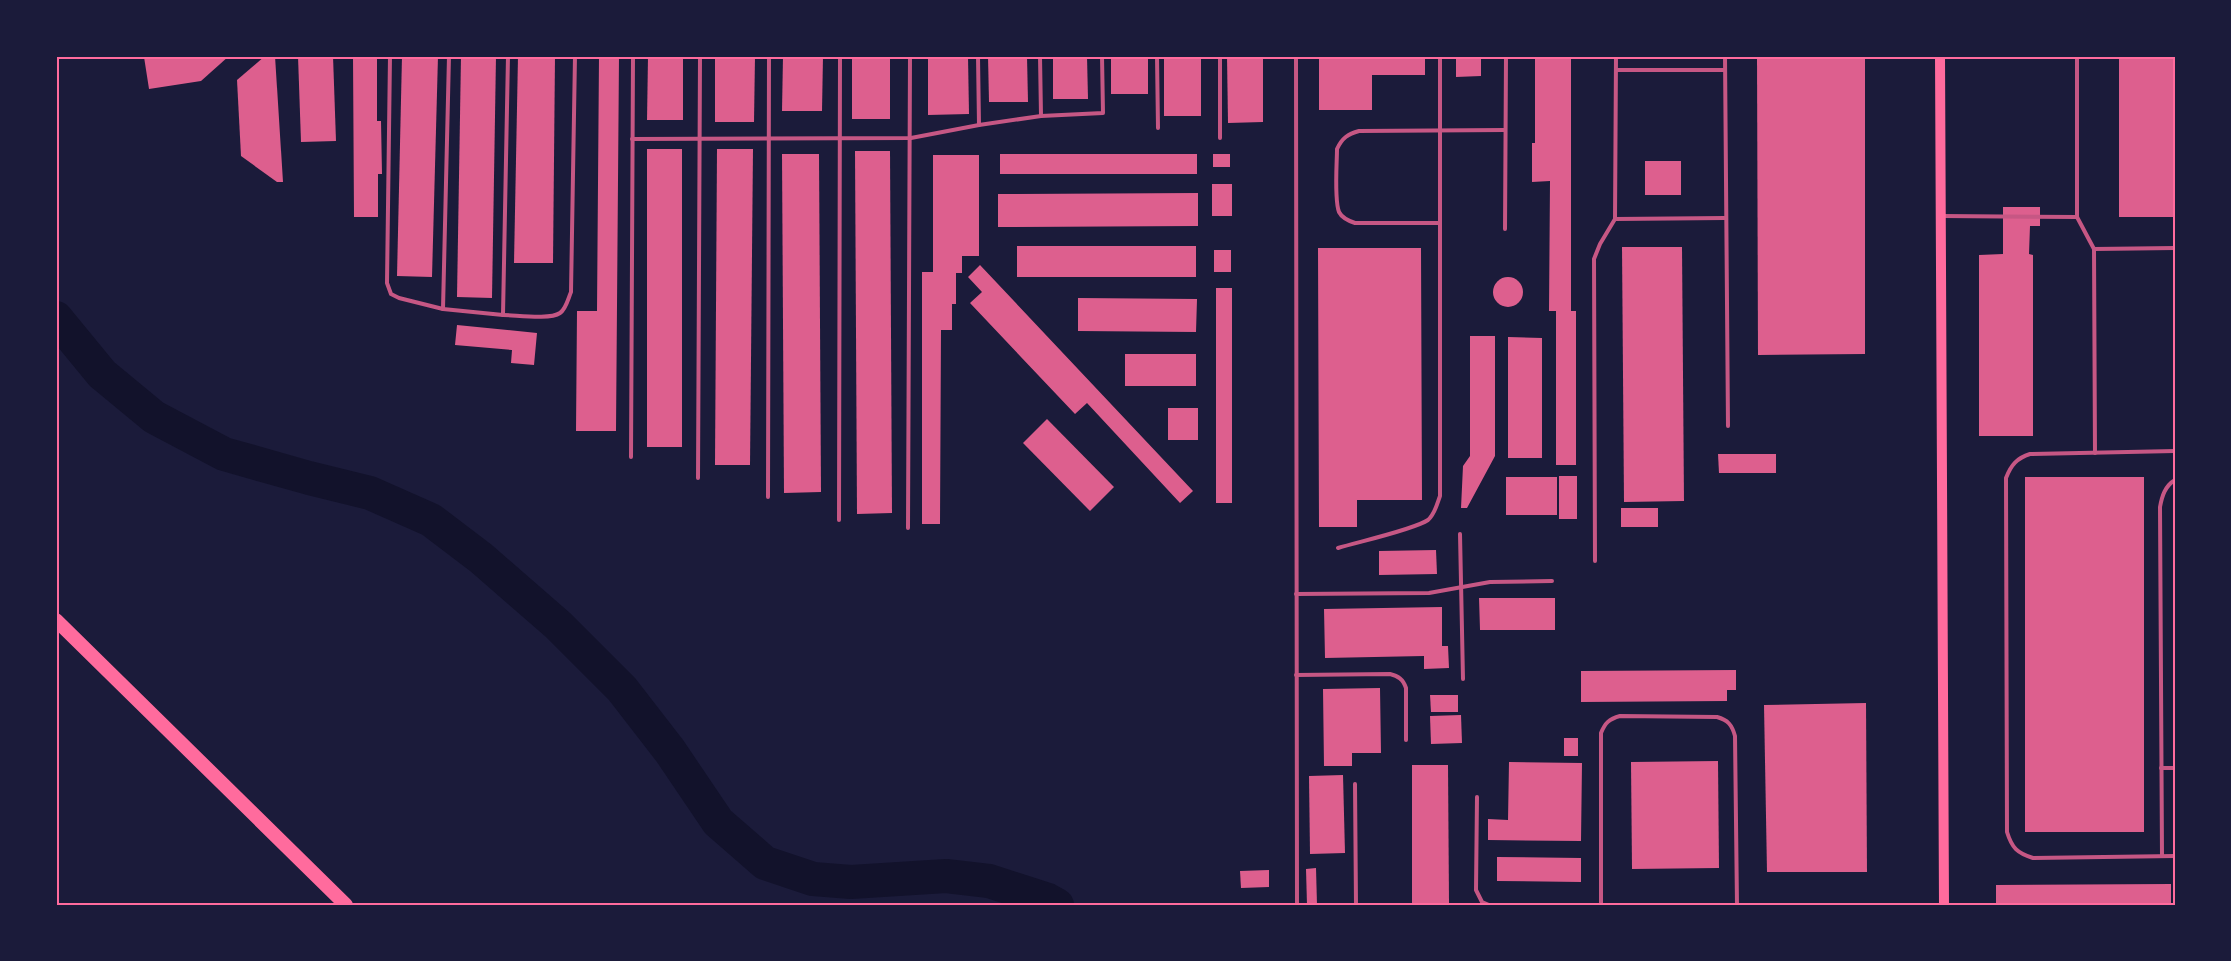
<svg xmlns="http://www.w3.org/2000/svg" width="2231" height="961" viewBox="0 0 2231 961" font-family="'IBM Plex Sans',sans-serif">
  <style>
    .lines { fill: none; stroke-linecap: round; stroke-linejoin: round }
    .river { stroke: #12122b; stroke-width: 34 }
    .building { fill: #dd5f8e }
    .service { stroke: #c65784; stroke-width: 4 }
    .secondary { stroke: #ff6b9d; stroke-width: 10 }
    .trunk { stroke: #ff6b9d; stroke-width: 14 }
    .neatline { fill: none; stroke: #ff6b9d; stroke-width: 2 }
  </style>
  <rect width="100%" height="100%" fill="#1b1b3a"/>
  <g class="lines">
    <!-- river -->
    <polyline class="river" points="56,318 102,374 154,417 224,454 309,478 370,493 431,520 481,558 558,625 622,689 670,751 718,822 765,863 813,879 851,882 946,876 989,881 1048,900 1057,905"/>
  </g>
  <!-- building -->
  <g class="building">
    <polygon points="229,56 201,81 149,89 144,57"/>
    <polygon points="265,56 275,56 283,182 277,182 241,156 237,80"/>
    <polygon points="298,56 333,56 336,141 301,142"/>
    <polygon points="353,56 377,56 377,121 381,121 382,174 378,174 378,217 354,217"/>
    <polygon points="402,56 438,56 432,277 397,276"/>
    <polygon points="461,56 496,56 492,298 457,297"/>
    <polygon points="518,56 555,56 553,263 514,263"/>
    <polygon points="599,56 619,56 616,431 576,431 577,311 597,311"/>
    <polygon points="648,56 683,56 683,120 647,120"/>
    <polygon points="715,56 755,56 754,122 715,122"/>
    <polygon points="783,56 823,56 822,111 782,111"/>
    <rect x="852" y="56" width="38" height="63"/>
    <polygon points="928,56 968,56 969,114 928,115"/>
    <polygon points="988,56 1027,56 1028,102 989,102"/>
    <polygon points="1053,56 1087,56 1088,99 1053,99"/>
    <rect x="1111" y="56" width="37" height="38"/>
    <rect x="1164" y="56" width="37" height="60"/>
    <polygon points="1227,56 1263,56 1263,122 1228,123"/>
    <polygon points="1319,56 1425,56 1425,75 1372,75 1372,110 1319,110"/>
    <polygon points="1456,56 1481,56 1481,76 1456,77"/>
    <polygon points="1535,56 1571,56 1571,311 1576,311 1576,465 1556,465 1556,311 1549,311 1550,181 1532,182 1532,143 1535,143"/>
    <polygon points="1757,56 1865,56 1865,354 1758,355"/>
    <rect x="2119" y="56" width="56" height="161"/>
    <rect x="647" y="149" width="35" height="298"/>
    <polygon points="717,149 753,149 750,465 715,465"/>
    <polygon points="855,151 890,151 892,513 857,514"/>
    <polygon points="782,154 819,154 821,492 784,493"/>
    <rect x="1000" y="154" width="197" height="20"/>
    <rect x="1213" y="154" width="17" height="13"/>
    <polygon points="933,155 979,155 979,256 962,256 962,273 956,273 956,304 952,304 952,330 941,330 940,524 922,524 922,272 933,272"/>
    <rect x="1645" y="161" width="36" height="34"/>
    <rect x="1212" y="184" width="20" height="32"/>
    <polygon points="1198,193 1198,226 998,227 998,194"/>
    <polygon points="2003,207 2040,207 2040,226 2030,226 2029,254 2033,255 2033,436 1979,436 1979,255 2003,254"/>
    <rect x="1017" y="246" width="179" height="31"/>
    <polygon points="1622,247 1682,247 1684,501 1624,502"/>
    <polygon points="1318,248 1421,248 1422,500 1357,500 1357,527 1319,527"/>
    <rect x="1214" y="250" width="17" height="22"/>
    <polygon points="980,265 1193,491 1180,503 1087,403 1075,414 970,303 982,292 968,277"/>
    <circle cx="1508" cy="292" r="15"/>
    <rect x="1216" y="288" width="16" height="215"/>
    <polygon points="1078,298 1197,299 1196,332 1078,331"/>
    <polygon points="457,325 537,333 534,365 511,363 512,350 455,345"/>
    <polygon points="1470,336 1495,336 1495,456 1467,508 1461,508 1463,466 1470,456"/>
    <polygon points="1508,337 1542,338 1542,458 1508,458"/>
    <rect x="1125" y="354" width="71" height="32"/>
    <rect x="1168" y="408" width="30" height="32"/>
    <polygon points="1047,419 1114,487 1090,511 1023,443"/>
    <polygon points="1718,454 1776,454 1776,473 1719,473"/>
    <rect x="1559" y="476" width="18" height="43"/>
    <rect x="1506" y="477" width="51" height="38"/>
    <rect x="2025" y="477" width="119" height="355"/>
    <rect x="1621" y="508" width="37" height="19"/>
    <polygon points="1436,550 1437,574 1379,575 1379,551"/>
    <polygon points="1479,598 1555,598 1555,630 1480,630"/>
    <polygon points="1442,607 1442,646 1448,646 1449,668 1424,669 1424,656 1325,658 1324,609"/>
    <polygon points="1736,670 1736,690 1727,690 1727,701 1581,702 1581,671"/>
    <polygon points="1380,688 1381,753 1352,753 1352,766 1324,766 1323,689"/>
    <polygon points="1430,695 1458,695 1458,712 1431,712"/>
    <polygon points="1866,703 1867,872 1767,872 1764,705"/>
    <polygon points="1461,715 1462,743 1431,744 1430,716"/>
    <rect x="1564" y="738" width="14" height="18"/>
    <polygon points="1718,761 1719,868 1632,869 1631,762"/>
    <polygon points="1509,762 1582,763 1581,841 1488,840 1488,819 1508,820"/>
    <polygon points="1412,765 1448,765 1449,903 1412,903"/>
    <polygon points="1343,775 1345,853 1310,854 1309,776"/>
    <polygon points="1497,857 1581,858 1581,882 1497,881"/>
    <polygon points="1316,868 1317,905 1307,905 1306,869"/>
    <polygon points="1269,870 1269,887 1241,888 1240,871"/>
    <polygon points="2171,884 2171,905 1996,905 1996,885"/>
  </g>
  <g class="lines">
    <!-- service -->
    <g class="service">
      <polyline points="390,56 387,283 391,294 399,298 443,309"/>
      <polyline points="449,56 443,309 503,315 508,56"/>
      <polyline points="978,56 979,125"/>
      <polyline points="1040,56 1041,116"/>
      <polyline points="1157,56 1158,128"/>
      <polyline points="1220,56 1220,138"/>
      <polyline points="1296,56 1297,905"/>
      <polyline points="1616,56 1615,219 1725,218"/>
      <polyline points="1725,56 1728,426"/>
      <polyline points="2077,56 2077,217 2094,249 2175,248"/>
      <polyline points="1616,70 1725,70"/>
      <polyline points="632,139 911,138 979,125 1041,116 1103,113 1102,56"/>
      <polyline points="1942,216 2077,217"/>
      <path d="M1440 223H1355C1349 221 1342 218 1339 212 1334 199 1337 163 1337 149 1342 138 1348 134 1359 131L1505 130"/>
      <polyline points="1505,229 1506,56"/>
      <polyline points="2094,249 2095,453"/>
      <path d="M503 315C516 315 550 320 560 313 566 309 568 299 571 292L575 56"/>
      <path d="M2175 451 2030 454C2017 458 2011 465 2006 478L2007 832C2012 848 2017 853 2033 858L2175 856"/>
      <polyline points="631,457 633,56"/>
      <polyline points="698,478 700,56"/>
      <polyline points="768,497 769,56"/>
      <polyline points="839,520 840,56"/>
      <polyline points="908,528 910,56"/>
      <polyline points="1460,534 1463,679"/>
      <path d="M1338 548C1357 542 1413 530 1428 520 1435 514 1437 504 1440 496V56"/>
      <polyline points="1595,561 1594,259 1600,244 1615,219"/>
      <polyline points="1296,594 1429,593 1490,582 1552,581"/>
      <path d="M1296 675 1390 674C1398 676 1403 679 1406 688V740"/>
      <polyline points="2161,768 2175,768"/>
      <polyline points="1355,784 1356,905"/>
      <polyline points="1477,797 1476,890 1482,902 1489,905"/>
      <path d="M2162 856 2160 507C2162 496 2165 486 2175 480"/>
      <path d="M1601 905V733C1605 723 1609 719 1620 716L1717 717C1728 720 1732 725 1735 736L1737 905"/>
    </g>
    <!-- secondary -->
    <polyline class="secondary" points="1940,56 1944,905"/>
    <!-- trunk -->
    <polyline class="trunk" points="56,620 346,905"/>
  </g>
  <!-- border -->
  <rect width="2231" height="961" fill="none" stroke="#1b1b3a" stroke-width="115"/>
  <rect x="58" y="58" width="2116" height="846" class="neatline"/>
</svg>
